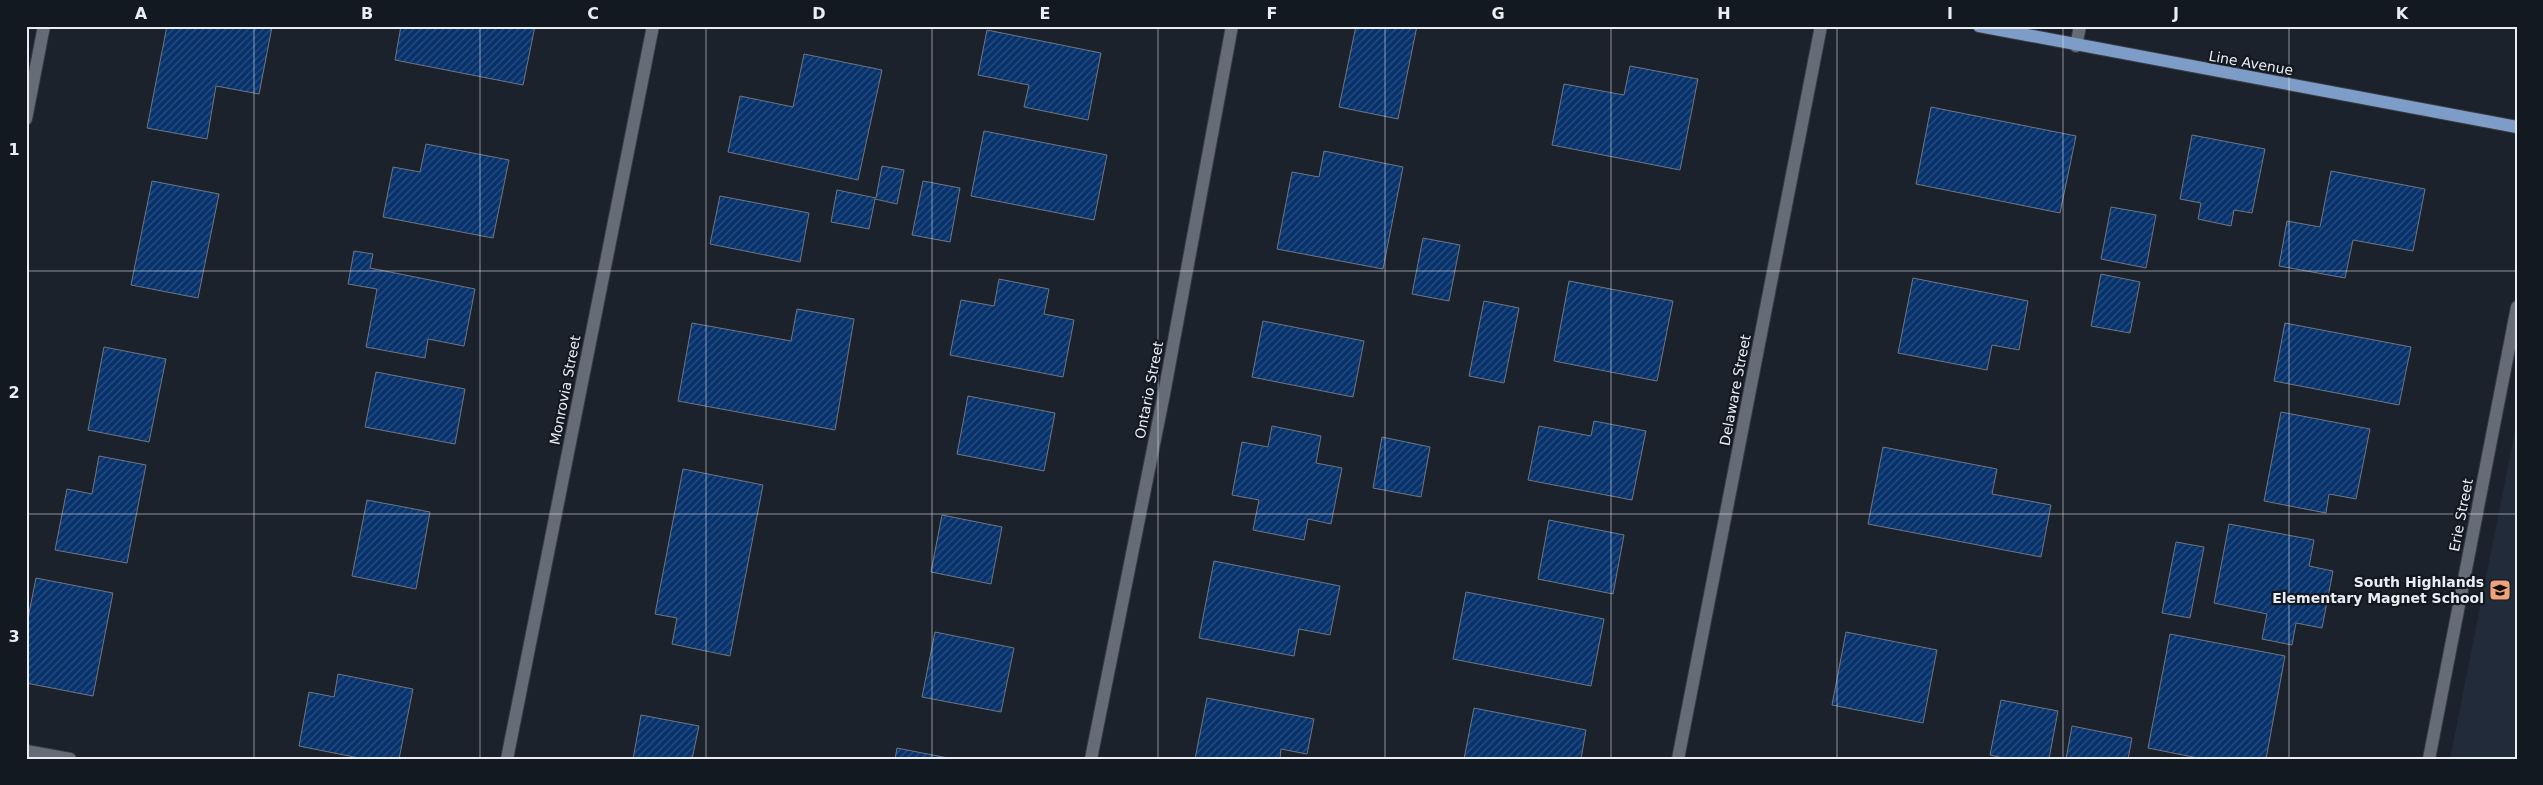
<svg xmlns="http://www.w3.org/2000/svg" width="2543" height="785" viewBox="0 0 2543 785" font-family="'DejaVu Sans',sans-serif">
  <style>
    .built { fill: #222b39 }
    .building { fill: url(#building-hatch); stroke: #6f7681 }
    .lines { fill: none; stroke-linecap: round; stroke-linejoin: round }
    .minor-casing { stroke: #383d44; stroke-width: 14 }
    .major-casing { stroke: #383d44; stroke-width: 14 }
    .minor { stroke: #656c77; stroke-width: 12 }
    .major { stroke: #7e9cc8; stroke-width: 12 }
    .grid { fill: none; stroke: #eaeef4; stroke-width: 1; stroke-opacity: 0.55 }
    .labels { text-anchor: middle; stroke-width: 4.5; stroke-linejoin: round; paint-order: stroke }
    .street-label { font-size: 14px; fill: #eaeef4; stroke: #131921 }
    .poi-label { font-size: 14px; font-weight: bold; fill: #eaeef4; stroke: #131921; text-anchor: end }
    .neatline { fill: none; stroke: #eaeef4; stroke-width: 2 }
    .grid-label { font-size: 16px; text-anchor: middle; font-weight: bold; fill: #eaeef4 }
  </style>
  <defs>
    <pattern id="building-hatch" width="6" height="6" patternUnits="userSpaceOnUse" patternTransform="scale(1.25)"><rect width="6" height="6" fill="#08326b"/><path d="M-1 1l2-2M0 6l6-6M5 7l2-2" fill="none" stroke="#2c5081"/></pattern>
  </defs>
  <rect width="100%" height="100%" fill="#1c222b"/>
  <!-- built -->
  <polygon class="built" points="2517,421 2517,759 2450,759"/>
  <!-- building -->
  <g class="building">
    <polygon points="167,26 272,27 259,94 216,86 207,139 147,128"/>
    <polygon points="401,26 535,26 523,85 395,60"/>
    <polygon points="1356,26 1417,26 1398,119 1339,107"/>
    <polygon points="987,30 1101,53 1088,120 1024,107 1029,85 978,75"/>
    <polygon points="804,54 882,70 858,180 728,152 740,96 793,107"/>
    <polygon points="1630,66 1698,79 1680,170 1552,145 1564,84 1624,95"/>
    <polygon points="1931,107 2076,136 2060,213 1916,184"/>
    <polygon points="984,131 1107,155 1094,220 971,196"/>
    <polygon points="2192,135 2265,149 2252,213 2234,210 2231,226 2198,219 2201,203 2180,199"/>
    <polygon points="426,144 509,160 493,238 383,217 393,167 420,172"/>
    <polygon points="1324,151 1403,167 1383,269 1277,249 1292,172 1319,177"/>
    <polygon points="882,166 904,170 897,204 875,199 869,229 831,222 837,190 876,198"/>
    <polygon points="2331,171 2425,189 2413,251 2353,240 2345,278 2279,266 2287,221 2320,227"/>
    <polygon points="152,181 219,194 198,298 131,285"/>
    <polygon points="923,181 960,188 950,242 912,235"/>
    <polygon points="720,196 809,213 800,262 710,244"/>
    <polygon points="2111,207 2156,215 2146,268 2101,259"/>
    <polygon points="1423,238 1460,245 1449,301 1412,294"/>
    <polygon points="354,251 373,254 370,268 475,289 464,346 428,339 425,358 366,347 377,289 348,284"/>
    <polygon points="2101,274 2140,282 2130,333 2091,326"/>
    <polygon points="1913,278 2028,301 2019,350 1992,345 1987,370 1898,353"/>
    <polygon points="999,279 1049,289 1044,314 1074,320 1063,377 950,355 961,300 994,306"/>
    <polygon points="1569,281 1673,301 1657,381 1554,361"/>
    <polygon points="1484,301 1519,308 1504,383 1469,376"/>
    <polygon points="797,309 854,319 835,430 678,401 692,323 791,341"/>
    <polygon points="1263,321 1364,341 1353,397 1252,377"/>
    <polygon points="2285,323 2411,347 2399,405 2274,381"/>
    <polygon points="104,347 166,359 149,442 88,430"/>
    <polygon points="376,372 465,389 455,444 365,427"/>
    <polygon points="968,396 1055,413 1044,471 957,454"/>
    <polygon points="2281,412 2370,429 2356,499 2329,494 2326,513 2264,501"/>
    <polygon points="1594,421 1646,431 1632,500 1528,480 1539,426 1591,436"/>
    <polygon points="1272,426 1321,436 1316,463 1342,468 1331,524 1308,519 1304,540 1253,530 1259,500 1232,495 1242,442 1268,447"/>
    <polygon points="1382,437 1430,447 1421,497 1373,488"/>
    <polygon points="1883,447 1997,469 1992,494 2051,505 2041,557 1868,524"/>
    <polygon points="99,456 146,465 127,563 55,550 67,489 92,494"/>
    <polygon points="683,469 763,485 730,656 672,644 677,618 655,614"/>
    <polygon points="367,500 430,512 416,589 352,576"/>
    <polygon points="942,515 1002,527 991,584 931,572"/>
    <polygon points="1549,520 1624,535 1613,594 1538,579"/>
    <polygon points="2229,524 2314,540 2309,566 2333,571 2322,628 2296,623 2292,645 2262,639 2267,614 2214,603"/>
    <polygon points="2176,542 2204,547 2190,618 2162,613"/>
    <polygon points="1214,561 1340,586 1330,635 1299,629 1294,656 1199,638"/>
    <polygon points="36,578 113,593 93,696 26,683 26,628"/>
    <polygon points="1466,592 1604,619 1591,686 1453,659"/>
    <polygon points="935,632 1014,648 1001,712 922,697"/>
    <polygon points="1846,632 1937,650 1923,723 1832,705"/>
    <polygon points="2170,634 2285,656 2266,759 2203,759 2148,748"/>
    <polygon points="338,674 413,689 399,759 364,759 299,746 309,692 334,697"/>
    <polygon points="1207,698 1314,719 1307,754 1281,749 1280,759 1195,759"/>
    <polygon points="2001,700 2058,711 2049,759 2008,759 1990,755"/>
    <polygon points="1474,708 1586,730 1581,759 1464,759"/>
    <polygon points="641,715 699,726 692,759 633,759"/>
    <polygon points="2072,726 2132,738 2128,759 2066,759"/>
    <polygon points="897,748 953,759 895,759"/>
  </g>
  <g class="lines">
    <!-- minor casing -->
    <g class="minor-casing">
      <g id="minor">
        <polyline points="2076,46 2080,26"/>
        <polyline points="26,119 44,26"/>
        <polyline points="26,751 70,759"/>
        <polyline points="507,759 653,26"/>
        <polyline points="1091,759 1164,394 1232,26"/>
        <polyline points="1678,759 1821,26"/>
        <polyline points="2429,759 2517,307"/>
      </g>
    </g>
    <!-- major casing -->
    <g class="major-casing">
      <polyline id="major" points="1979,26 2517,127"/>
    </g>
    <!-- minor -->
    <use href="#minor" class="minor"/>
    <!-- major -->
    <use href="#major" class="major"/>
  </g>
  <!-- grid -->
  <path class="grid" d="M254 26V759M480 26V759M706 26V759M932 26V759M1158 26V759M1385 26V759M1611 26V759M1837 26V759M2063 26V759M2289 26V759M26 271H2517M26 514H2517"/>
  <!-- icons -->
  <defs>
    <g id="school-square" transform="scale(1.125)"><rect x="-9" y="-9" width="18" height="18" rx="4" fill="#f0a279" stroke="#131921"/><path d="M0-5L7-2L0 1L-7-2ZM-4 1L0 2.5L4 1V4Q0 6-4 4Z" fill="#111"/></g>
  </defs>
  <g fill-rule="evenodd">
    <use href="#school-square" x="2500" y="590"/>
  </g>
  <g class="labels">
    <!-- street labels -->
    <g class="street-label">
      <text transform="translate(2251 63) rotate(10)" y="5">Line Avenue</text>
      <text transform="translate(565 390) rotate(-79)" y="5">Monrovia Street</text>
      <text transform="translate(1149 390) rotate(-79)" y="5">Ontario Street</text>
      <text transform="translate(1735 390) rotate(-79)" y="5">Delaware Street</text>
      <text transform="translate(2461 515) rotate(-79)" y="5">Erie Street</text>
    </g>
    <!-- poi labels -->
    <g class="poi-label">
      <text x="2484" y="587">South Highlands<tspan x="2484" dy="16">Elementary Magnet School</tspan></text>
    </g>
  </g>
  <!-- border -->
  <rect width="2543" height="785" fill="none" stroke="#131921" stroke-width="55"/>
  <rect x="28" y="28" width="2488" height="730" class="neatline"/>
  <g class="grid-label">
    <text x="141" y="19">A</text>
    <text x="367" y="19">B</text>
    <text x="593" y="19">C</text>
    <text x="819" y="19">D</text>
    <text x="1045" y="19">E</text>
    <text x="1272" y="19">F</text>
    <text x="1498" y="19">G</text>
    <text x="1724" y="19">H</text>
    <text x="1950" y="19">I</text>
    <text x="2176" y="19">J</text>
    <text x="2402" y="19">K</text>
    <text x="14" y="155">1</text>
    <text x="14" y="398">2</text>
    <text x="14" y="642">3</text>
  </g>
</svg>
